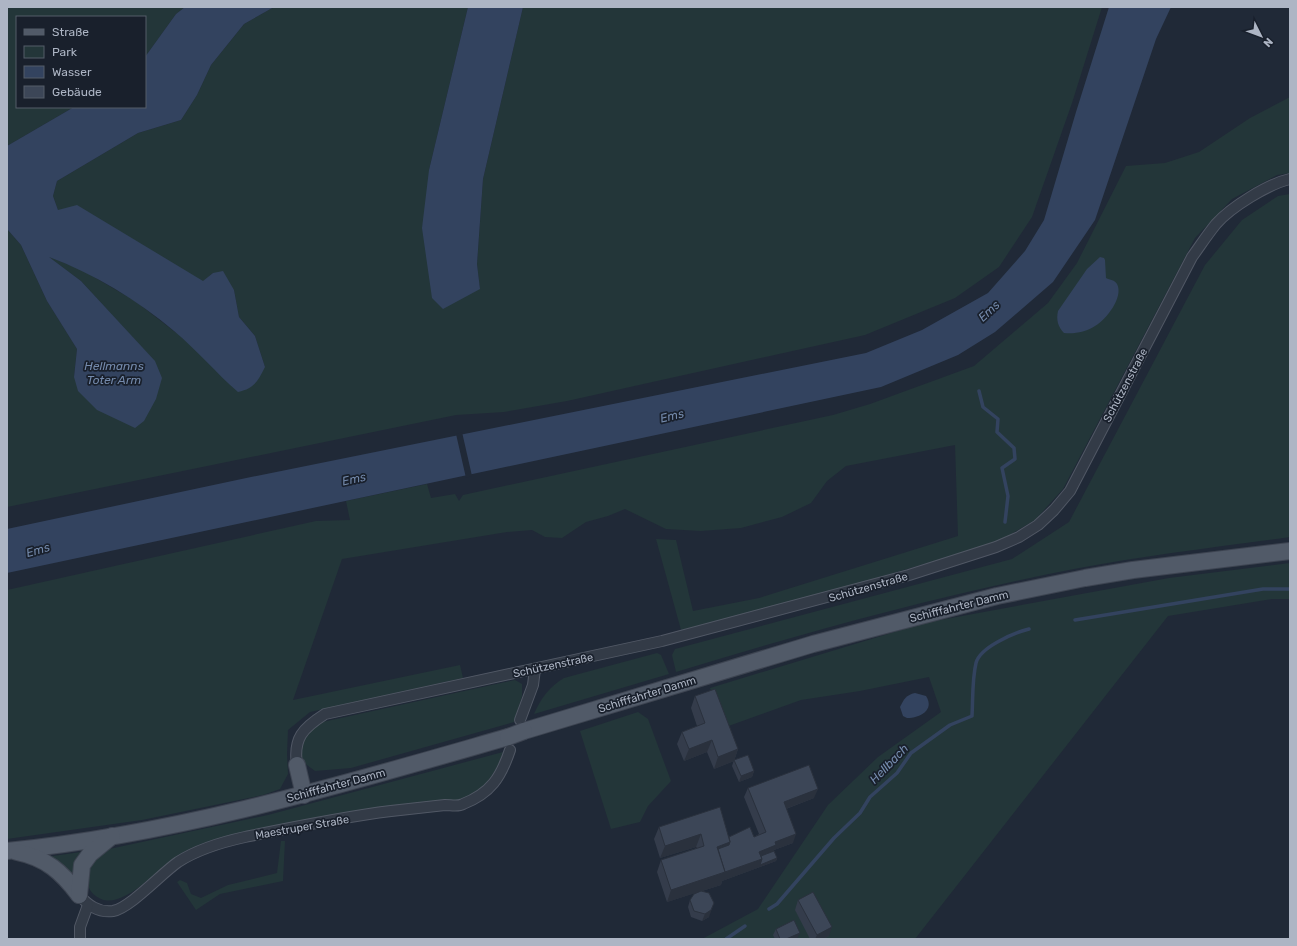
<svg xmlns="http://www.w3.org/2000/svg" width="1297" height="946" viewBox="0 0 1297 946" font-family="Rubik,sans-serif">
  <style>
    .green { fill: #233639 }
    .water { fill: #33435f }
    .pier { fill: #202937 }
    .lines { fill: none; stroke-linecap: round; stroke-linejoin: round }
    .stream { stroke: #33435f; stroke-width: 3.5 }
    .street-casing { stroke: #515865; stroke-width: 12 }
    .primary-casing { stroke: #3d4451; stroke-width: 18 }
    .street { stroke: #333b47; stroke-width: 10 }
    .primary { stroke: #515a68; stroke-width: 16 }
    .primary-bridge-casing { stroke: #3d4451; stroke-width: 18; stroke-linecap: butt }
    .primary-bridge { stroke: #515a68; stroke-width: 16 }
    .wall { fill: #343c4b }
    .shaded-wall { fill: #2a313d }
    .building { fill: #3c4657; stroke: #2a313d }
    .labels { text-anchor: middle; stroke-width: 3.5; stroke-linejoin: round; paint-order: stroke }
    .street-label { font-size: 11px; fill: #adb5c4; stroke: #19202c }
    .water-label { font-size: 12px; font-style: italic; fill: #758bad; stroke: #19202c }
  </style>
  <rect width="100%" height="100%" fill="#202937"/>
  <!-- green -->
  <g class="green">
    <polygon points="7,7 185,7 176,14 145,57 145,17 17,17 17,107 74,107 7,146"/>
    <polygon points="274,7 468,7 429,170 480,289 477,264 483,179 523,7 1102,7 1072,103 1032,217 999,267 955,298 865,335 567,401 504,412 456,415 7,507 7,229 21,245 47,301 77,349 74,377 155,362 81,281 47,256 82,270 135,301 175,332 265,367 255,336 239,317 234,290 213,273 203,282 58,210 53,196 57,181 138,133 181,120 197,95 211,65 244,24"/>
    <polygon points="1290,97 1290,173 1277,175 1232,199 1195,238 1063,489 1035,520 996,543 808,598 681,630 656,539 676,540 693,611 759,598 958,536 955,445 846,466 827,481 811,503 782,517 741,528 701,531 666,529 625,509 608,516 586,522 562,538 545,537 532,530 507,532 342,559 293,700 460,665 463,678 310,712 288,730 287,754 288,774 280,789 263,795 142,820 7,839 7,590 316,521 350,520 346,501 427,484 431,498 455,494 459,501 463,495 833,415 870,404 974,366 1048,303 1077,263 1126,166 1165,163 1199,152 1250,118"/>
    <path d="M1290 194V537C1218 547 1146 555 1074 569 940 595 807 632 676 672L672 655 675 649 1012 559 1069 522 1205 265 1242 220 1278 196Z"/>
    <polygon points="1290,563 1290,599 1272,599 1168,616 915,939 702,939 758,909 828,805 878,757 941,712 929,677 860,691 801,700 723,728 710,688 924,623 1169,578"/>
    <path d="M657 653 661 655 669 674 534 714C541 698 549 687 564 678Z"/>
    <path d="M515 680 522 684V696L514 722 351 768 315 771C312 768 307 766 305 763 294 749 308 732 318 723Z"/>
    <polygon points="638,712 648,719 671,781 648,806 640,822 611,829 580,731"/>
    <path d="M503 752C496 774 482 794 458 801 443 805 418 805 401 807 343 816 285 823 228 836 210 840 193 846 177 856 159 868 124 909 101 899 88 893 87 884 86 870L100 851 268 815Z"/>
    <polygon points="281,841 285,841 283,881 220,894 196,910 177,882 180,880 187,883 191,894 201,898 228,885 277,873"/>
    <polygon points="81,852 76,879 51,857 53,856"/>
  </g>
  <!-- water -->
  <g class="water">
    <path d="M185 7H274L244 24 211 65 197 95 181 120 138 133 57 181 53 196 58 210 77 205 203 281 213 273 223 271 234 290 239 317 255 336 265 367C258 381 254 389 238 392 216 373 197 350 174 331 137 300 95 274 49 257L81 281 155 361 162 378 156 399 144 421 135 428 97 410 78 391 74 377 77 349 47 301 21 245 7 229V146L74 107H145V57L176 14Z"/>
    <polygon points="468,7 523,7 483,179 477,264 480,289 443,309 432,298 422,228 429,170"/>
    <polygon points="1109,7 1171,7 1156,39 1095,220 1053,282 995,332 958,355 881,387 7,573 7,529 251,477 866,353 922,330 988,293 1025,251 1044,220 1076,112"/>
    <path d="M1100 257 1104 258 1105 260 1106 278C1110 280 1115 280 1117 284 1124 297 1106 320 1095 326 1086 332 1075 334 1064 333 1058 327 1056 320 1058 311L1087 269Z"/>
    <path d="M915 693 926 696C935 710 920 718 907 718L903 716 900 707C904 699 906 695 915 693Z"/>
  </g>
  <!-- pier -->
  <polygon class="pier" points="462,432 472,476 466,478 456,434"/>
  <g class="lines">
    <!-- stream -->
    <g class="stream">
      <polyline points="979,391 983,407 998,419 997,432 1014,448 1015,459 1002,468 1008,496 1005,522"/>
      <polyline points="1075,620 1263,589 1290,589"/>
      <path d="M769 909 777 904 834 838 860 813 870 797 897 773 911 753 950 725 972 716C973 699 972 680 976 663 980 647 1014 633 1029 629"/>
      <polyline points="726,939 745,926"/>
    </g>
    <!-- street casing -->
    <g class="street-casing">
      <g id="street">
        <polyline points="520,720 533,685 535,669"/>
        <path d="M297 765C293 738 303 728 325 714L662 641 909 575 996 547 1019 537 1038 525 1054 510 1070 491 1192 257C1200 246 1207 235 1216 224 1231 207 1268 184 1290 179"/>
        <path d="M79 895C88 905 98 913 113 911 130 908 162 873 178 862 198 849 222 842 245 837 294 827 342 817 391 811 409 809 427 807 445 805 451 805 458 807 463 804 491 793 501 777 510 750"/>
        <polyline points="80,939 80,927 88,905"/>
      </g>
    </g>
    <!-- primary casing -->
    <g class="primary-casing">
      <g id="primary">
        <polyline points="524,731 813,644 997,596 1085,578 1133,570 1290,551"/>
        <polyline points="297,765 304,795"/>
        <path d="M7 851C178 834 344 784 508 737"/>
        <path d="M17 852C46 858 62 872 79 895"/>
        <polyline points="79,895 82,865 90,854 112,836"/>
      </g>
    </g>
    <!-- street -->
    <use href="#street" class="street"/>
    <!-- primary -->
    <use href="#primary" class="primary"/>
    <!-- primary-bridge casing -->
    <g class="primary-bridge-casing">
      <polyline id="primary-bridge" points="508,737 524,731"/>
    </g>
    <!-- primary-bridge -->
    <use href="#primary-bridge" class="primary-bridge"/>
  </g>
  <!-- wall -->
  <g class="wall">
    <polygon points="695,696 738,749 734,761 714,769 707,752 684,761 677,744 682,732 697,726 691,708"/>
    <polygon points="734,760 754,771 752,777 739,782 732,766"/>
    <polygon points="748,788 814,798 786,809 793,843 774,850 774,851 777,858 776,861 722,881 721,885 702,891 709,917 702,921 691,917 688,907 690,900 701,891 667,902 657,872 661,860 697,848 696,847 660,858 654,839 659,827 729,837 754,837 759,834 744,797"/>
    <polygon points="798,900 829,936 823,939 810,939 795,910"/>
    <polygon points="776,929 797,939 775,939 773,935"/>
  </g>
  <!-- shaded-wall -->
  <g class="shaded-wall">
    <polygon points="712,740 707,752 684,761 689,749"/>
    <polygon points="738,749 734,761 714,769 718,757"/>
    <polygon points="754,771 752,777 739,782 741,776"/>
    <polygon points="818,789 814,798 780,811 784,802"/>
    <polygon points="701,834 696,847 660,858 665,846"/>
    <polygon points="796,834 793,843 774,850 773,854 758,860 759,852 775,842"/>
    <polygon points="730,842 726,855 712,859 717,847"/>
    <polygon points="777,858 776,861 722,881 721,885 667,902 671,890 723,873 762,859"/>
    <polygon points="714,903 709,917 702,921 705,914"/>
    <polygon points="832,927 829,936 823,939 815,939 817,935"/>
    <polygon points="800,933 797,939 786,939"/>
  </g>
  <!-- building -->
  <g class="building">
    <polygon points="715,689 738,749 718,757 712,740 689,749 682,732 705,723 695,696"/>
    <polygon points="748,755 754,771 741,776 734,760"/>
    <polygon points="809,765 818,789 784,802 796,834 775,842 776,845 759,852 762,859 725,872 718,849 729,845 730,842 729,837 750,827 754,837 766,832 748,788"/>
    <polygon points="720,807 730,842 717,847 725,872 671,890 661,860 704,846 701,834 665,846 659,827"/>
    <polygon points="774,851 777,858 760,865 762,859 761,856"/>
    <polygon points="701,891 709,893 714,903 711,910 705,914 694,911 690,900 694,894"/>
    <polygon points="813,892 832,927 817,935 798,900"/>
    <polygon points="794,920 800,933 786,939 780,939 776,929"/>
  </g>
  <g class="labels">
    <!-- street labels -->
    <g class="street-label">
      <text transform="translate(1125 385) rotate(-62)" y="4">Schützenstraße</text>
      <text transform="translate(868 587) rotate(-16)" y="4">Schützenstraße</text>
      <text transform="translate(959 606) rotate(-14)" y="4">Schifffahrter Damm</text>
      <text transform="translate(553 665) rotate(-12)" y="4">Schützenstraße</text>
      <text transform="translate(647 694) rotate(-17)" y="4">Schifffahrter Damm</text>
      <text transform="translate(336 785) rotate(-15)" y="4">Schifffahrter Damm</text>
      <text transform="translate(302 827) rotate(-10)" y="4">Maestruper Straße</text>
    </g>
    <!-- water labels -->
    <g class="water-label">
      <text transform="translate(989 311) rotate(-43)" y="4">Ems</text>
      <text x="114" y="370">Hellmanns<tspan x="114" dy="14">Toter Arm</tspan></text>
      <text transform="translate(672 416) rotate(-14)" y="4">Ems</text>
      <text transform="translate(354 479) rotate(-12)" y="4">Ems</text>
      <text transform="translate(38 550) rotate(-16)" y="4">Ems</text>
      <text transform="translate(889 764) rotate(-46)" y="4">Hellbach</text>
    </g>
  </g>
  <!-- border -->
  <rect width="1297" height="946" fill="none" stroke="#adb5c4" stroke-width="16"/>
  <!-- legend -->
  <rect x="16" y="16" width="130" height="92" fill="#19202c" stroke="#545c69"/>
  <rect x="24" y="29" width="20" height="6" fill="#515a68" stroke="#545c69"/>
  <text x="52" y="36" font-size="12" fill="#adb5c4">Straße</text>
  <rect x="24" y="46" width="20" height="12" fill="#233639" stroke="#545c69"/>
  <text x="52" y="56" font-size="12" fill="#adb5c4">Park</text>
  <rect x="24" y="66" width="20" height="12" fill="#33435f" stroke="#545c69"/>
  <text x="52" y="76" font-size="12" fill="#adb5c4">Wasser</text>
  <rect x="24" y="86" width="20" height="12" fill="#3c4657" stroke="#545c69"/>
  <text x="52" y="96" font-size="12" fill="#adb5c4">Gebäude</text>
  <!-- north arrow -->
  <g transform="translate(1261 36) rotate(132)" stroke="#19202c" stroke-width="3" paint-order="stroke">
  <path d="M0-3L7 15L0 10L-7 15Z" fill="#adb5c4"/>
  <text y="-6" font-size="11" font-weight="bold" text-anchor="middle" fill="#adb5c4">N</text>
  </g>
</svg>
